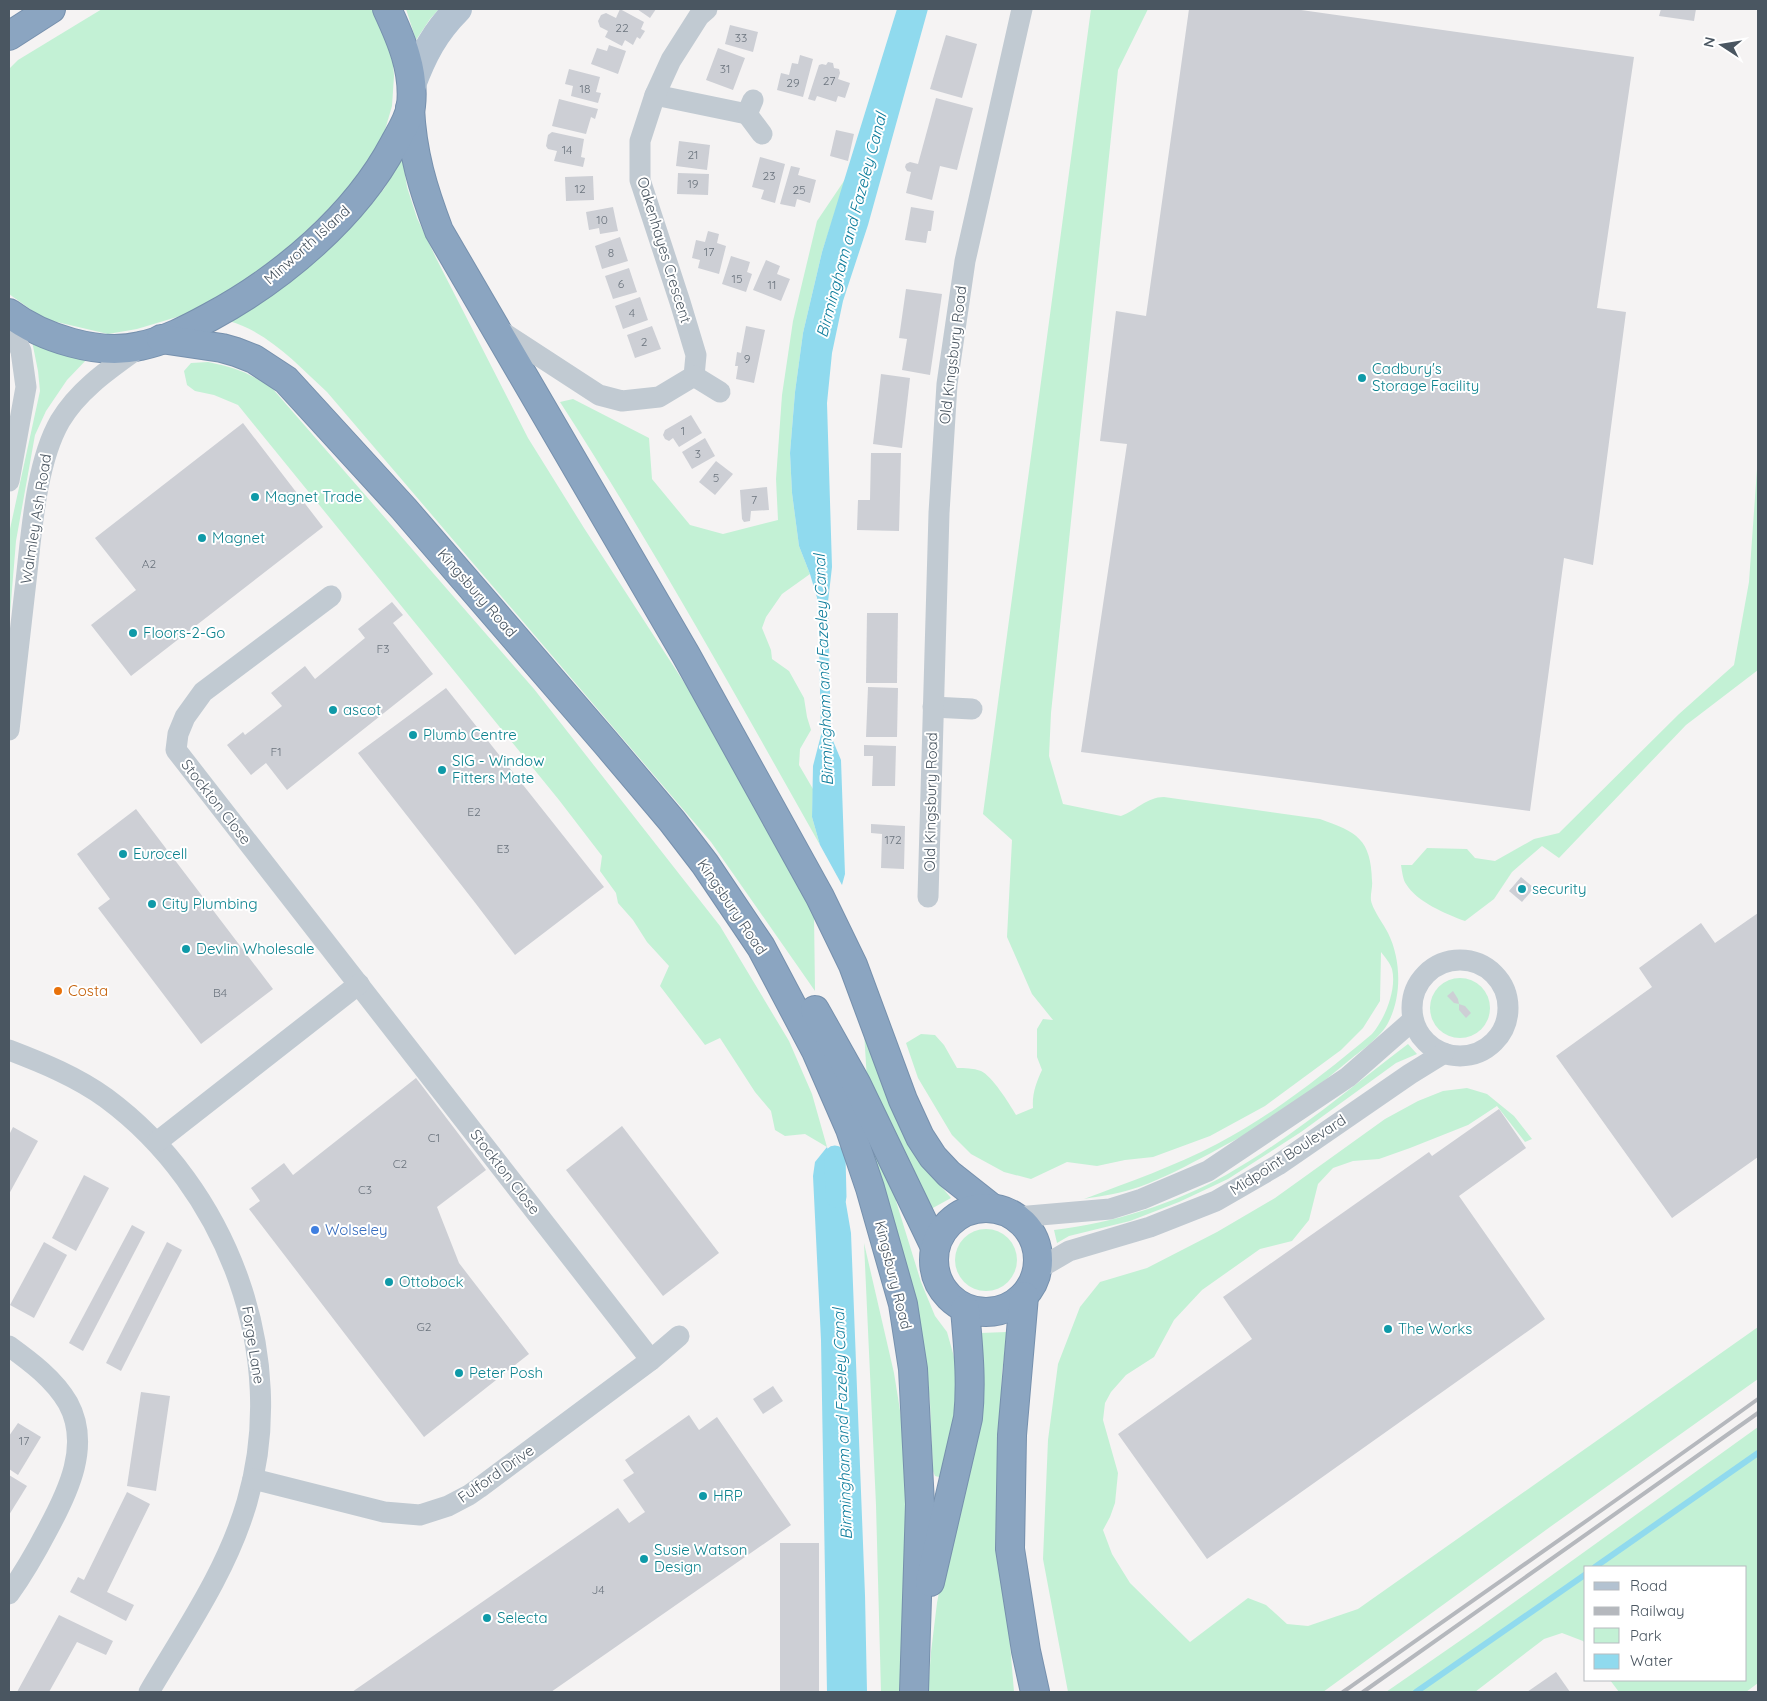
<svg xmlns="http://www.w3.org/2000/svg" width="1767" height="1701" viewBox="0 0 1767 1701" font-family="Quicksand,sans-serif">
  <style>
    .green { fill: #c3f1d5 }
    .water { fill: #90daee }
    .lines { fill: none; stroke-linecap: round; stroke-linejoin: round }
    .stream { stroke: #90daee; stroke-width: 6 }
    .canal { stroke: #90daee; stroke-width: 21 }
    .building { fill: #cdcfd5 }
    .highway-casing { stroke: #7690ad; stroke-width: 30 }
    .minor { stroke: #c1cad2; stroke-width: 21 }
    .major { stroke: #b3c2d1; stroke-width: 28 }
    .highway { stroke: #8ba5c1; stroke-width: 28 }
    .rail { stroke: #b5b8bd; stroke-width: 4 }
    .culture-dot { fill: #0f9aa8; stroke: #fff; stroke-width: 2 }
    .food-dot { fill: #e8710a; stroke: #fff; stroke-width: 2 }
    .shop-dot { fill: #3f7fe0; stroke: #fff; stroke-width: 2 }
    .labels { text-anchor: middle; stroke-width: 4; stroke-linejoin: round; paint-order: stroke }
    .number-label { font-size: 12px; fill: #6b747e }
    .street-label { font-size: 15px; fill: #4a5661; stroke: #fff }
    .culture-label { font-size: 15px; fill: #0d838f; stroke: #fff; text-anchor: start }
    .food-label { font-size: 15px; fill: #c56008; stroke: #fff; text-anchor: start }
    .shop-label { font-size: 15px; fill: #366cbe; stroke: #fff; text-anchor: start }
    .water-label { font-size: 16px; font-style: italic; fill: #0c7c9b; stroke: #fff }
  </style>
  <rect width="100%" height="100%" fill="#f5f3f3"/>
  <!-- green -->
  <g class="green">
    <polygon points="102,9 375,9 392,49 394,76 392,106 383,137 354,184 299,238 260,273 212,301 187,314 137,329 108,334 44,319 9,294 9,69 18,60"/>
    <polygon points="406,9 439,9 430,19 416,40"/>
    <path d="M1091 9H1148L1118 70 1051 713 1049 756 1063 804 1121 816C1137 810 1147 797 1164 797L1320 819C1357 832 1371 839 1372 881 1373 888 1369 897 1372 904 1374 911 1384 925 1388 933 1401 959 1402 995 1389 1021 1381 1038 1360 1051 1346 1063 1323 1082 1299 1101 1274 1118 1254 1131 1232 1141 1211 1153 1188 1165 1164 1178 1139 1187 1122 1193 1102 1196 1084 1199 1129 1182 1175 1166 1217 1144 1273 1115 1324 1074 1372 1034 1385 1019 1397 989 1392 969 1390 963 1385 957 1381 952L1380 1001 1363 1028 1341 1050 1265 1106 1210 1136 1153 1157 1125 1160 1097 1166 1067 1162 1031 1179 1004 1172 971 1154 952 1135 918 1078 906 1043 921 1034 935 1035 944 1045 957 1068C965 1068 973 1068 981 1071 992 1076 1009 1103 1016 1115L1033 1108C1032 1094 1036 1083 1042 1070L1037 1057V1029L1043 1019 1053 1020 1032 994 1007 937 1012 840 983 814Z"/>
    <path d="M402 156 407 187 417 218 436 258 528 438 584 528 700 707 814 914 815 991 711 842 327 392C298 365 268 332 229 321L352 223 384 189Z"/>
    <path d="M846 178 822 252 803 333 795 392 790 453 792 493 799 546 810 574 782 594 766 617 762 628 771 650 772 659 789 671 804 698 807 717 811 730 800 749 799 765 813 789 812 817 820 845C736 696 653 546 560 402L573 399 649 438 652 479 690 525 723 534 778 520 776 479 782 395 793 321 817 221Z"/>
    <polygon points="32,341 87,359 67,380 46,411 35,435 16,541 9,626 9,543 10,529 40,391 38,371"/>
    <path d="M208 362C237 368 247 372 272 388L534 689 720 926 789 1041 812 1094 827 1147 805 1134 785 1136 775 1130 771 1111 755 1092 720 1038 705 1045 660 986 669 966 647 942 633 920 618 903 616 893 600 871 602 856 559 800 238 405 214 395 195 391 187 385 184 371 191 363Z"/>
    <path d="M1758 455V670L1686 725 1559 858 1542 846 1512 872 1494 899 1465 921C1446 914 1417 902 1406 884 1403 880 1402 871 1401 865H1412L1427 848 1467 849 1475 858 1495 861 1534 839 1559 833 1679 714 1734 665 1749 582Z"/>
    <circle cx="1460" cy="1008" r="30"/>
    <polygon points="863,1015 918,1159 951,1198 931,1209 867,1080"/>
    <path d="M1408 1044 1417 1054 1396 1063 1301 1132 1228 1179 1179 1202 1130 1221 1069 1236 1057 1243 1054 1230C1114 1223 1173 1204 1226 1175 1291 1138 1349 1089 1408 1044Z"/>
    <polygon points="1467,1088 1487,1094 1514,1116 1532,1139 1525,1142 1497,1106 1468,1125 1410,1148 1379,1159 1353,1161 1333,1168 1318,1184 1309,1220 1292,1241 1260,1249 1202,1290 1174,1320 1154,1357 1126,1375 1111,1392 1105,1403 1103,1420 1118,1473 1115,1503 1110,1517 1103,1530 1112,1554 1130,1583 1190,1642 1248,1598 1266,1605 1287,1624 1308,1626 1358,1609 1758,1327 1758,1379 1550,1527 1323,1692 1068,1692 1043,1559 1048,1440 1058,1364 1080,1307 1100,1282 1147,1268 1217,1232 1275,1198 1385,1119 1418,1101 1443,1091"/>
    <polygon points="856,1102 897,1196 896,1201 921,1282 935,1316 947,1332 956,1364 959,1391 944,1474 939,1477 935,1476 933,1471 930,1403 925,1353 903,1256 885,1189 869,1150"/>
    <circle cx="986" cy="1260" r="31"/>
    <polygon points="864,1243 894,1373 907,1454 904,1692 881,1692 876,1505"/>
    <polygon points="1007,1332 1002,1373 997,1482 1000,1561 1006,1595 1014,1692 928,1692 931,1652 937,1603 955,1508 982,1401 984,1364 980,1333"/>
    <polygon points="1758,1427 1758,1683 1746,1692 1619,1692 1610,1680 1746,1680 1746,1567 1586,1567 1586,1644 1583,1641 1562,1633 1544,1639 1475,1692 1386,1692 1477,1629"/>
  </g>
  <!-- water -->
  <g class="water">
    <polygon points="897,9 928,9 868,225 843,301 832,353 827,403 832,567 828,602 831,736 841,760 845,874 842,885 820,845 812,817 813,766 821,735 818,601 810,574 799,546 792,493 790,453 795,392 803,333 822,252"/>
    <polygon points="827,1147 844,1192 851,1233 865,1595 867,1692 827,1692 821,1340 813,1176 815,1162"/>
  </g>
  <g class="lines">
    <!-- stream -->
    <g class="stream">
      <polyline points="1595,1567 1758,1453"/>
      <polyline points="1416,1692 1586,1574"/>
    </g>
    <!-- canal -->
    <polyline class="canal" points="835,1156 836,1197"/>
  </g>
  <!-- building -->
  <g class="building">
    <polygon points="620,9 644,22 641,29 645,31 640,39 637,37 633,45 625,40 622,46 605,37 608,31 600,27 598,21 601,15 606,13 616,18"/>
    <polygon points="637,9 656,9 650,18"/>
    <polygon points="1189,9 1294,9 1634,57 1597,308 1626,312 1593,565 1564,558 1530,811 1081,752 1127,444 1100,441 1116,311 1146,316"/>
    <polygon points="1661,9 1696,9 1694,21 1659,16"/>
    <polygon points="730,25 758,32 753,52 725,44"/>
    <polygon points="946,35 977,44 962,98 930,89"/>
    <polygon points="609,45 626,51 618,74 591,64 597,48 607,51"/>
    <polygon points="718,48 745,58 733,90 706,80"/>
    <polygon points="800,55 813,59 803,97 777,90 781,73 789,75 792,63 798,64"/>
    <polygon points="828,62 833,63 834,68 839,69 840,73 838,79 850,83 845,98 838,96 836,102 817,96 815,101 808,99 819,65 822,64 826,65"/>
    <polygon points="569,69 600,77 596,92 601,93 598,103 571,96 573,86 565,84"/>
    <polygon points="936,98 973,108 957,170 940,166 932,200 906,193 911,172 907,171 905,167 906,164 910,162 918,164"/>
    <polygon points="559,99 598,109 595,119 591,117 586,134 552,126"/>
    <polygon points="836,130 854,134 848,161 830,156"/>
    <polygon points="552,132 584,139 581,157 585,158 583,167 554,161 557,151 548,149 546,146 548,135"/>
    <polygon points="679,141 710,145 707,170 676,166"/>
    <polygon points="760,157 785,164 775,203 761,199 764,190 752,187"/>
    <polygon points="791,166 800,168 798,175 816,180 810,203 797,199 795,207 780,204"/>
    <polygon points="678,173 709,174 708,195 677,194"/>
    <polygon points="593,176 594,200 566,201 565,177"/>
    <polygon points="613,207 618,231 600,234 599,228 589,230 586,212"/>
    <polygon points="911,207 934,211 931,231 928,231 926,243 905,240"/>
    <polygon points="708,231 719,234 717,243 726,246 719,274 698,268 700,260 692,258 696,240 705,242"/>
    <polygon points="620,237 628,261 602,269 595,246"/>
    <polygon points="731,256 750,262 747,272 752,274 746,292 722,284"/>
    <polygon points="766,260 780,266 777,274 790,279 781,301 753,290"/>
    <polygon points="629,268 637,292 613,299 605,276"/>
    <polygon points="906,289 942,294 930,375 902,370 907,339 899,338"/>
    <polygon points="640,297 648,320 623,329 615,306"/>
    <polygon points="652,326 661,349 635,358 627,335"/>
    <polygon points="746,326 765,330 754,383 736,379 738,366 735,366 737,352 741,353"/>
    <polygon points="881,374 910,378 902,448 873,444"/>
    <polygon points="691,415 702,433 679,447 673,438 669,441 665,439 663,435 665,430"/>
    <polygon points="243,423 323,527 131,676 91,625 136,590 95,538"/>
    <polygon points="705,438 715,456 692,469 682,452"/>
    <polygon points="871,453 901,453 899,531 857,530 858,500 870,500"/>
    <polygon points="716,461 733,474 715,495 699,482"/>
    <polygon points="767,487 769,510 751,511 750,521 744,522 742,519 740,490"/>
    <polygon points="392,602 403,615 393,623 433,674 287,790 266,763 251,775 227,745 243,732 245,735 282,706 271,693 305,666 315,679 365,638 358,629"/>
    <polygon points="867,613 898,613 897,683 866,683"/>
    <polygon points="868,687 898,688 897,737 866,737"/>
    <polygon points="446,688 604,887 515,955 473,900 358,753"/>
    <polygon points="864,745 896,746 895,786 872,786 873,756 864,756"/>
    <polygon points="136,809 273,989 201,1044 98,908 110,899 77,854"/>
    <polygon points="871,824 905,826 904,869 881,868 882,834 871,833"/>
    <polygon points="1521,877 1534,888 1522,902 1509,891"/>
    <polygon points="1758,913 1758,1157 1672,1218 1556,1056 1652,987 1639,968 1701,923 1715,943"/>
    <polygon points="1453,991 1458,999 1459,1004 1454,1003 1447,996"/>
    <polygon points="1459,1004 1465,1006 1471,1013 1466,1018 1459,1010"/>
    <polygon points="416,1078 486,1170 437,1207 459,1263 529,1354 424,1437 249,1209 260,1201 251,1188 284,1163 293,1175"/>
    <polygon points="1499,1109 1526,1148 1459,1196 1545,1319 1207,1559 1118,1434 1252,1339 1223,1297 1429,1152 1432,1156"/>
    <polygon points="622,1126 719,1253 663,1296 566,1170"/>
    <polygon points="13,1127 38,1141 9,1194 9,1135"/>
    <polygon points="84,1175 109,1188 76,1251 52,1238"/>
    <polygon points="132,1225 145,1232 83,1351 69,1343"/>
    <polygon points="44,1242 67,1255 34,1318 10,1305"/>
    <polygon points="167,1242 182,1250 121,1371 106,1363"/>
    <polygon points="773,1386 783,1401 763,1414 753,1399"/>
    <polygon points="141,1392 170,1396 156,1491 127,1486"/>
    <polygon points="689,1415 699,1430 717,1417 791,1525 551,1692 352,1692 618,1508 629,1523 645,1512 623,1480 634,1473 625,1460"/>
    <polygon points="18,1423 41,1437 18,1475 9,1469 9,1436"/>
    <polygon points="9,1475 27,1486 9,1515"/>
    <polygon points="127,1492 150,1504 107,1592 134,1605 126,1621 70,1592 78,1577 84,1580"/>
    <rect x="780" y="1543" width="39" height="149"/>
    <polygon points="59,1615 113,1641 106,1655 77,1642 49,1692 17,1692"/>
    <polygon points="1556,1672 1570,1692 1527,1692"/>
  </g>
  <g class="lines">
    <!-- highway casing -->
    <g class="highway-casing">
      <g id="highway">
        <polyline points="9,36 51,9"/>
        <path d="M410 108C412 153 423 189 439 231L686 655 820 897 853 965 903 1100 920 1137 933 1157 949 1174 992 1208"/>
        <path d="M9 313C42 338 99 356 140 346 165 341 188 329 210 317 281 279 356 216 394 144 400 133 409 119 411 106 415 71 401 39 387 9"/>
        <polyline points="161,339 222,348 236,352 254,359 286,380 404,509 606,743 672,821 705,864 761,947 816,1051 850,1129 870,1188 903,1304 913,1369 920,1504 914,1692"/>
        <polyline points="815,1010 856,1083 935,1247"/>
        <circle cx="986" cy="1260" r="52"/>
        <polyline points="1024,1296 1012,1435 1010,1549 1026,1651 1035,1692"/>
        <path d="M930 1582 968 1418C972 1381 968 1345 965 1309"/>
      </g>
    </g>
    <!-- minor -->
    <g class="minor">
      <polyline points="655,95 747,114"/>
      <polyline points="753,100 747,114 762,134"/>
      <polyline points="9,324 21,351 26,387 9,481"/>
      <polyline points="499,330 599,395 622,401 659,397 694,376 696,355 680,302 640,180 640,141 655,95 671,60 699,16 707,9"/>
      <polyline points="694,376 720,392"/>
      <polyline points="331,596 203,692 185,717 178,734 176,750 651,1360"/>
      <polyline points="933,707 972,709"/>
      <path d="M9 730C15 677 21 625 27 572 32 526 37 461 60 421 79 389 111 368 140 347"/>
      <polyline points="928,897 939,513 947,384 965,261 1022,9"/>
      <circle cx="1460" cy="1008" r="48"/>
      <path d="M9 1050C43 1063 77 1077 106 1098 228 1188 290 1356 247 1502 227 1571 185 1631 149 1692"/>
      <polyline points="157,1142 359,984"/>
      <polyline points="1017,1217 1110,1209 1142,1199 1208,1171 1348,1077 1413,1020"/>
      <polyline points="1038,1269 1069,1251 1150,1227 1216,1201 1278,1165 1410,1074 1444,1053"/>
      <path d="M9 1346C31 1362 54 1379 68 1403 91 1445 68 1492 48 1529 36 1552 24 1573 9 1594"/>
      <polyline points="253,1479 384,1512 420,1515 448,1506 469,1495 479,1488 651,1360 679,1336"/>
    </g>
    <!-- major -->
    <path class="major" d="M412 85C423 55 435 32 458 9"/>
    <!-- highway -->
    <use href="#highway" class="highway"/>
    <!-- rail -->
    <g class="rail">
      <path d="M1343 1692C1481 1594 1621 1498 1758 1399"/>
      <polyline points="1363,1692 1758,1413"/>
    </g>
  </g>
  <!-- markers -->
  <g class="culture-dot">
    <circle cx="1362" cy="378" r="5"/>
    <circle cx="255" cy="497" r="5"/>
    <circle cx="202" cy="538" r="5"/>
    <circle cx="133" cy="633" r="5"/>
    <circle cx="333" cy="710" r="5"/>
    <circle cx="413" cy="735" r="5"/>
    <circle cx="442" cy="770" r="5"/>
    <circle cx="123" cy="854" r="5"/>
    <circle cx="1522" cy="889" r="5"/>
    <circle cx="152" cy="904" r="5"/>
    <circle cx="186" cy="949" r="5"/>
    <circle cx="389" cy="1282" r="5"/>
    <circle cx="1388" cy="1329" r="5"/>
    <circle cx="459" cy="1373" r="5"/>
    <circle cx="703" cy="1496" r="5"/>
    <circle cx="644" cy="1559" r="5"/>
    <circle cx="487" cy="1618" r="5"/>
  </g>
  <circle class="food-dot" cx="58" cy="991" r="5"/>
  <circle class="shop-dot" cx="315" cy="1230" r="5"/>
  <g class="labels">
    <!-- number labels -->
    <g class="number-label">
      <text x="622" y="32">22</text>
      <text x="741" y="42">33</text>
      <text x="725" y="73">31</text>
      <text x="829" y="85">27</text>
      <text x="793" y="87">29</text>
      <text x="585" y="93">18</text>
      <text x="567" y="154">14</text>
      <text x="693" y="159">21</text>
      <text x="769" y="180">23</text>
      <text x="693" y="188">19</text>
      <text x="580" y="193">12</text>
      <text x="799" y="194">25</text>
      <text x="602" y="224">10</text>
      <text x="709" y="256">17</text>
      <text x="611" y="257">8</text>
      <text x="737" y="283">15</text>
      <text x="621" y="288">6</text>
      <text x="772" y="289">11</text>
      <text x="632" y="317">4</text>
      <text x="644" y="346">2</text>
      <text x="747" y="363">9</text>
      <text x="683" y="435">1</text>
      <text x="698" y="458">3</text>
      <text x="716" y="482">5</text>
      <text x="754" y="504">7</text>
      <text x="149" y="568">A2</text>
      <text x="383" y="653">F3</text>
      <text x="276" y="756">F1</text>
      <text x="474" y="816">E2</text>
      <text x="893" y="844">172</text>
      <text x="503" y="853">E3</text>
      <text x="220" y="997">B4</text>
      <text x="434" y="1142">C1</text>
      <text x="400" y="1168">C2</text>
      <text x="365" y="1194">C3</text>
      <text x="424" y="1331">G2</text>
      <text x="24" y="1445">17</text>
      <text x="598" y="1594">J4</text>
    </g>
    <!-- street labels -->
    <g class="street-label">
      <text transform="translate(307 245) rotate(-42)" y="5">Minworth Island</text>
      <text transform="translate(664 250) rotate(73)" y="5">Oakenhayes Crescent</text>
      <text transform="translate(953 355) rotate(-83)" y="5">Old Kingsbury Road</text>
      <text transform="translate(36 519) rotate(-81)" y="5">Walmley Ash Road</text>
      <text transform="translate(477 593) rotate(49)" y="5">Kingsbury Road</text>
      <text transform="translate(216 802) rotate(52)" y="5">Stockton Close</text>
      <text transform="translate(931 802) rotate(-89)" y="5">Old Kingsbury Road</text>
      <text transform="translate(732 907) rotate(56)" y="5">Kingsbury Road</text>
      <text transform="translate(1288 1155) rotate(-33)" y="5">Midpoint Boulevard</text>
      <text transform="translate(505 1172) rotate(52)" y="5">Stockton Close</text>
      <text transform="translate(893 1275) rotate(76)" y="5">Kingsbury Road</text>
      <text transform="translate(253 1345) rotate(81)" y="5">Forge Lane</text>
      <text transform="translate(496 1474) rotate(-35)" y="5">Fulford Drive</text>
    </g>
    <!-- culture labels -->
    <g class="culture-label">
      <text x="1372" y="374">Cadbury's<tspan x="1372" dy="17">Storage Facility</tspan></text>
      <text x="265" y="502">Magnet Trade</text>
      <text x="212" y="543">Magnet</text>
      <text x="143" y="638">Floors-2-Go</text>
      <text x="343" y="715">ascot</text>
      <text x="423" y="740">Plumb Centre</text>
      <text x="452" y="766">SIG - Window<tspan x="452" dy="17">Fitters Mate</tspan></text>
      <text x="133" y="859">Eurocell</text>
      <text x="1532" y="894">security</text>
      <text x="162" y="909">City Plumbing</text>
      <text x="196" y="954">Devlin Wholesale</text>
      <text x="399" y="1287">Ottobock</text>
      <text x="1398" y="1334">The Works</text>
      <text x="469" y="1378">Peter Posh</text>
      <text x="713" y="1501">HRP</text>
      <text x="654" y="1555">Susie Watson<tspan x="654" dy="17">Design</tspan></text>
      <text x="497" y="1623">Selecta</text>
    </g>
    <!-- food labels -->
    <g class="food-label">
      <text x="68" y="996">Costa</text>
    </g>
    <!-- shop labels -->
    <g class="shop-label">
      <text x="325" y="1235">Wolseley</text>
    </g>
    <!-- water labels -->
    <g class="water-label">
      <text transform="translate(851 225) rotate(-75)" y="6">Birmingham and Fazeley Canal</text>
      <text transform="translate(823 670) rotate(-92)" y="6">Birmingham and Fazeley Canal</text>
      <text transform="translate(842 1424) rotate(-92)" y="6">Birmingham and Fazeley Canal</text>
    </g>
  </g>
  <!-- border -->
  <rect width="1767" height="1701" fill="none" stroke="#4a5661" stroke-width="20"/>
  <!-- legend -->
  <rect x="1584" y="1566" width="162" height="115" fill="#ffffff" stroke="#b7bbc0"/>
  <rect x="1594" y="1582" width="25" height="8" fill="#b3c2d1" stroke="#b7bbc0"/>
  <text x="1630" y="1591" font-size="15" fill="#4a5661">Road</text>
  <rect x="1594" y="1607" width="25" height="8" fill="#b5b8bd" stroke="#b7bbc0"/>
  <text x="1630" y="1616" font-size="15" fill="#4a5661">Railway</text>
  <rect x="1594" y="1628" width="25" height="15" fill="#c3f1d5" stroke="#b7bbc0"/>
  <text x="1630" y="1641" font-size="15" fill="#4a5661">Park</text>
  <rect x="1594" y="1654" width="25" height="15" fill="#90daee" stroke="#b7bbc0"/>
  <text x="1630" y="1666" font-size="15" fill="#4a5661">Water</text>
  <!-- north arrow -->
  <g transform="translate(1722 45) rotate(282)" stroke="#ffffff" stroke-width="4" paint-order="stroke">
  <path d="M0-4L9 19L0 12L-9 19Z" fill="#4a5661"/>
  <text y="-8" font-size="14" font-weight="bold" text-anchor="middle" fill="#4a5661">N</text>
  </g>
</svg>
